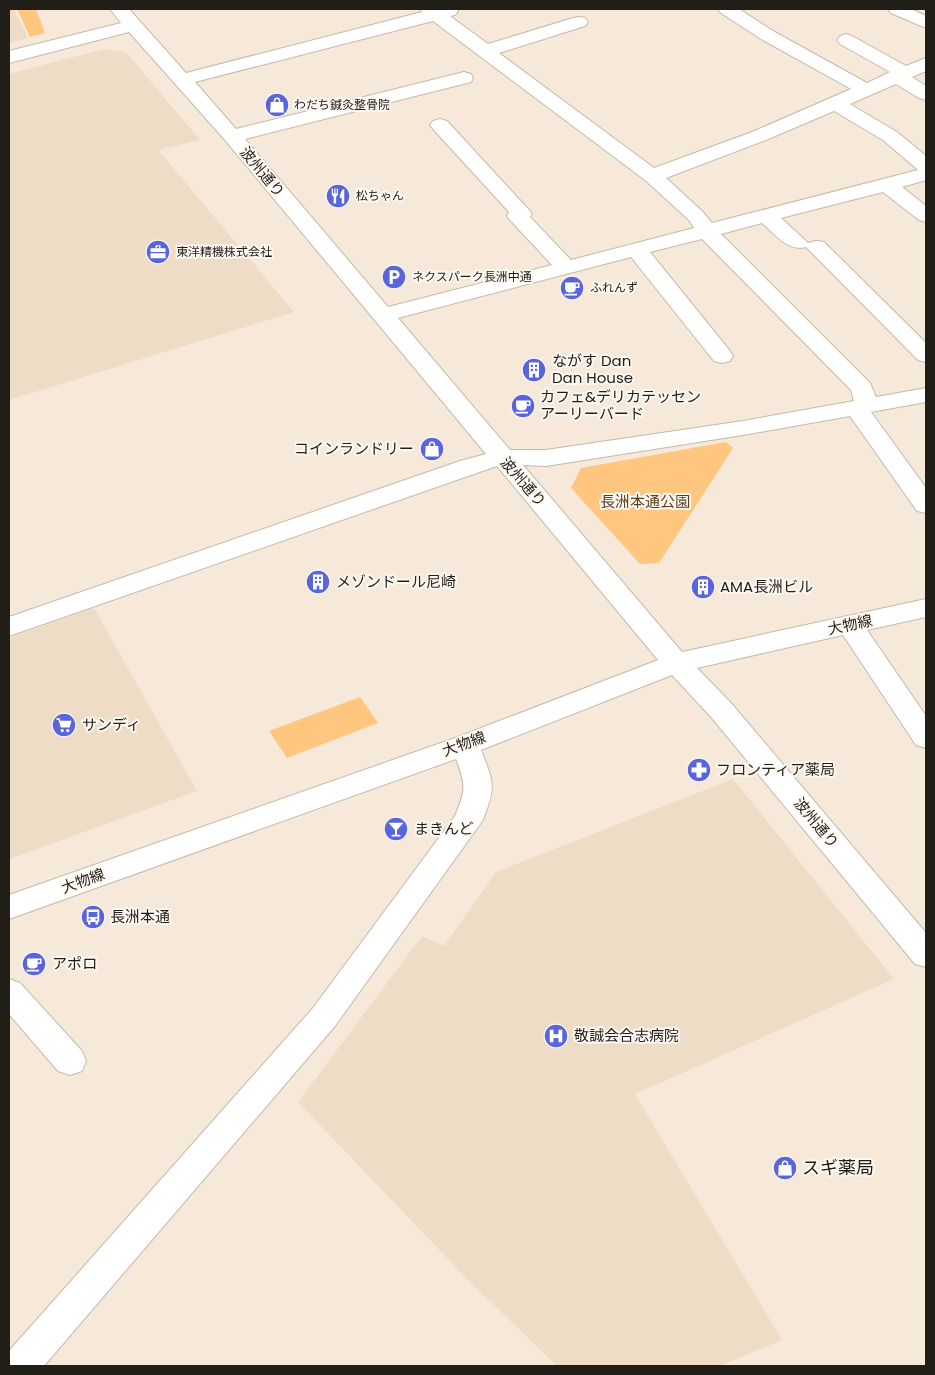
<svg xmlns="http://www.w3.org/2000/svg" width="935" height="1375" viewBox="0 0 935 1375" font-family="Poppins,'Noto Sans JP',sans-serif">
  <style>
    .built { fill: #eedcc6 }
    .green { fill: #fec67e }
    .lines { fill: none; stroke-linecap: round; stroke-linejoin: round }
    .minor-casing { stroke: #c5b9aa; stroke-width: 2 }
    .minor { fill: #fff; fill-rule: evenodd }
    .labels { text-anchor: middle; stroke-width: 4; stroke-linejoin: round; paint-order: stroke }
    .far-poi-label { font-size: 12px; fill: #211d17; stroke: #fdf8f1; text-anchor: start }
    .street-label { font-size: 15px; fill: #211d17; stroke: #fdf8f1 }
    .poi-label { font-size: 15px; fill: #211d17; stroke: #fdf8f1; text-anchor: start }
    .park-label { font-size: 15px; fill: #5c411d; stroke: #fdf8f1 }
    .near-poi-label { font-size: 18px; fill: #211d17; stroke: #fdf8f1; text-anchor: start }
  </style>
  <rect width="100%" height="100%" fill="#f6e9d9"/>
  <!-- built -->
  <g class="built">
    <polygon points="9,9 14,9 28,38 9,43"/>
    <polygon points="104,49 126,52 200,140 158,150 294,312 9,400 9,74"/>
    <polygon points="94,608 197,791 9,859 9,638"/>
    <polygon points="733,779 894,979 635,1094 782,1340 719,1366 557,1366 469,1281 298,1102 422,936 444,946 496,872"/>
  </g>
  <!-- green -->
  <g class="green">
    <polygon points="17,9 36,9 45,33 30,37"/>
    <polygon points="726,442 733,448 659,563 640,564 571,488 581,468"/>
    <polygon points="360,697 378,723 287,758 269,731"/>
  </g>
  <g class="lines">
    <!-- minor casing -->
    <g class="minor-casing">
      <g id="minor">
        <path d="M110 9H129L186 73 422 12 420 9H456L458 11 455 15 450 16 488 44 573 18 579 17 585 18 588 22 585 26 499 53 654 168 752 132 851 89 761 39 721 13 718 9H739L773 31 867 83 890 72 840 44 837 40 840 36 846 34 852 36 906 66 926 58V71L912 77 926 86V100L919 98 896 84 850 104 897 132 926 156V180L902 187 926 206V222L919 220 883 192 781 218 808 243 816 241 824 242 926 343V362L918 360 806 247C788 252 775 234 762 223L721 234 870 383 876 397 926 388V402L871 412 926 488V513L917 511 850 416 743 435 546 466 523 465 682 652 926 599V617L867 630 926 716V748L916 745 843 635 697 668 731 703 926 933V967L915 964 711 717 672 675 481 750C494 784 496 785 483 820L335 1026 44 1366H9V1351L313 1008 455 816C466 789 466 786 456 759L9 919V895L455 738 658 660 497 466 9 636V617L460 461 486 454 225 140 129 32 9 63V51L121 23ZM433 21 645 180 689 220 694 228 571 260 530 217 532 214 529 210 447 121 440 119 433 121 430 125 433 129 509 212 507 216 510 220 552 265 388 307 245 139 471 82 473 78 471 74 464 72 236 129 195 82ZM834 111 883 140 918 170 712 223 703 212 666 178 766 140ZM702 239 851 390 854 401 743 421 546 450H510L398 318 631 257 714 361 722 363 730 361 733 356 730 351 650 252Z"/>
        <polygon points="888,9 911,9 926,16 926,28 891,13"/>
        <polygon points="9,979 20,983 82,1051 86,1061 82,1071 70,1075 58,1071 9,1014"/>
      </g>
    </g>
    <!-- minor -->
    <use href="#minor" class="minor"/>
  </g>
  <!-- icons -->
  <defs>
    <g id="shop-disc" transform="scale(1.25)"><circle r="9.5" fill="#5965dc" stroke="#fdf8f1"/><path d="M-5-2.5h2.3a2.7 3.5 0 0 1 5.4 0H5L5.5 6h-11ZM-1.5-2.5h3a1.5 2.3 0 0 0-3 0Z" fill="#fff"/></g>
    <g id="restaurant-disc" transform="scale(1.25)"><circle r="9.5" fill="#5965dc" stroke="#fdf8f1"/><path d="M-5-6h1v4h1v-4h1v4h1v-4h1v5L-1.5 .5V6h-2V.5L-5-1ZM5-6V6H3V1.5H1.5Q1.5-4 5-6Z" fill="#fff"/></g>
    <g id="office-disc" transform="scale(1.25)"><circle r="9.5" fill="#5965dc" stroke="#fdf8f1"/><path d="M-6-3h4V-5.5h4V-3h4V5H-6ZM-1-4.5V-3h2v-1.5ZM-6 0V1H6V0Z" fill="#fff"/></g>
    <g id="parking-disc" transform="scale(1.25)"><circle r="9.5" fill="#5965dc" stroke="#fdf8f1"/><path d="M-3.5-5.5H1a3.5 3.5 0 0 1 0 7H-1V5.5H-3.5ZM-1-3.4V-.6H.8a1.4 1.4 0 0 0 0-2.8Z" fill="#fff"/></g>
    <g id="cafe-disc" transform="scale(1.25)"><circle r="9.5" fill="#5965dc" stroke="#fdf8f1"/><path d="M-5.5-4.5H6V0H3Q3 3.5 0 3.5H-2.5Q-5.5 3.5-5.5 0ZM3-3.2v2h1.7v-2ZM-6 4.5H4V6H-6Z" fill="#fff"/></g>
    <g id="building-disc" transform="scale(1.25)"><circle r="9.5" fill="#5965dc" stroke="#fdf8f1"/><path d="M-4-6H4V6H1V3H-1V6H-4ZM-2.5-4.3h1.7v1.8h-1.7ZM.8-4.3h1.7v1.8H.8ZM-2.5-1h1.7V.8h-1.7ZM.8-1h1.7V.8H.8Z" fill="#fff"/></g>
    <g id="supermarket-disc" transform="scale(1.25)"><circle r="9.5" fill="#5965dc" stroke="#fdf8f1"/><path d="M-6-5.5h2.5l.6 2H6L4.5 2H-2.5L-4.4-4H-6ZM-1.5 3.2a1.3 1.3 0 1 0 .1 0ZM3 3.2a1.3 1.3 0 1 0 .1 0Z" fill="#fff"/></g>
    <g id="pharmacy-disc" transform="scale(1.25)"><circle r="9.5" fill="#5965dc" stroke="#fdf8f1"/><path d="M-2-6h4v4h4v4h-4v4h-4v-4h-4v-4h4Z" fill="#fff"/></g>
    <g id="bar-disc" transform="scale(1.25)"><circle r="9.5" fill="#5965dc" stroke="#fdf8f1"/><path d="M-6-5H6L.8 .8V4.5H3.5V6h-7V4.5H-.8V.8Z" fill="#fff"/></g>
    <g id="bus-disc" transform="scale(1.25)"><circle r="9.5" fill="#5965dc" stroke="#fdf8f1"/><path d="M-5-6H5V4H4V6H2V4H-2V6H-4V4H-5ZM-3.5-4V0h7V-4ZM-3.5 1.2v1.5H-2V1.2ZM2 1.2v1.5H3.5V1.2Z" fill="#fff"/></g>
    <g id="hospital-disc" transform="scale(1.25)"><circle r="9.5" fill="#5965dc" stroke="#fdf8f1"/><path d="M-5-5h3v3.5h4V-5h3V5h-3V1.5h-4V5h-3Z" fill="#fff"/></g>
  </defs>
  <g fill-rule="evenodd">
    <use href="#shop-disc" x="277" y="105"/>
    <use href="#restaurant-disc" x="338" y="196"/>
    <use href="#office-disc" x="158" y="252"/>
    <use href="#parking-disc" x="394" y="277"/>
    <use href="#cafe-disc" x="572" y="288"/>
    <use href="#building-disc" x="534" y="370"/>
    <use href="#cafe-disc" x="523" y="406"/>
    <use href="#shop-disc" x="432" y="449"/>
    <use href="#building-disc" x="318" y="582"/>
    <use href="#building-disc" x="703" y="587"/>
    <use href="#supermarket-disc" x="64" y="725"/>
    <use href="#pharmacy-disc" x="699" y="770"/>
    <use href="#bar-disc" x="396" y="829"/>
    <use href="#bus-disc" x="93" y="917"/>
    <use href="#cafe-disc" x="34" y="964"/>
    <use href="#hospital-disc" x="556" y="1036"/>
    <use href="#shop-disc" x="785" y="1168"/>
  </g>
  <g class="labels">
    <!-- far-poi labels -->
    <g class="far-poi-label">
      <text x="294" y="109">わだち鍼灸整骨院</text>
      <text x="356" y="200">松ちゃん</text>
      <text x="176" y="256">東洋精機株式会社</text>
      <text x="412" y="281">ネクスパーク長洲中通</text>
      <text x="590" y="292">ふれんず</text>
    </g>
    <!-- street labels -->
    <g class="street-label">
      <text transform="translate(262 172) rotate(50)" y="5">波州通り</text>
      <text transform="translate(523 482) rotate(49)" y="5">波州通り</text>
      <text transform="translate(850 625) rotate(-12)" y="5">大物線</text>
      <text transform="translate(464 744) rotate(-20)" y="5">大物線</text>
      <text transform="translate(816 823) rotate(50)" y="5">波州通り</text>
      <text transform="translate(83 881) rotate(-20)" y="5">大物線</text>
    </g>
    <!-- poi labels -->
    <g class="poi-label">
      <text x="552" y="366">ながす Dan<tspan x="552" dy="17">Dan House</tspan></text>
      <text x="540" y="402">カフェ&amp;デリカテッセン<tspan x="540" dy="17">アーリーバード</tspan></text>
      <text x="414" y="454" text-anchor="end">コインランドリー</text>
      <text x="336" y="587">メゾンドール尼崎</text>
      <text x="720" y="592">AMA長洲ビル</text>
      <text x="82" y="730">サンディ</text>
      <text x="716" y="775">フロンティア薬局</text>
      <text x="414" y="834">まきんど</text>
      <text x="110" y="922">長洲本通</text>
      <text x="52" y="969">アポロ</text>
      <text x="574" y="1041">敬誠会合志病院</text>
    </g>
    <!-- park labels -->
    <g class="park-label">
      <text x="645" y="507">長洲本通公園</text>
    </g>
    <!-- near-poi labels -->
    <g class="near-poi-label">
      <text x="802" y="1174">スギ薬局</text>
    </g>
  </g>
  <!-- border -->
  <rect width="935" height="1375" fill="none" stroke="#211d17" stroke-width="20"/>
</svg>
